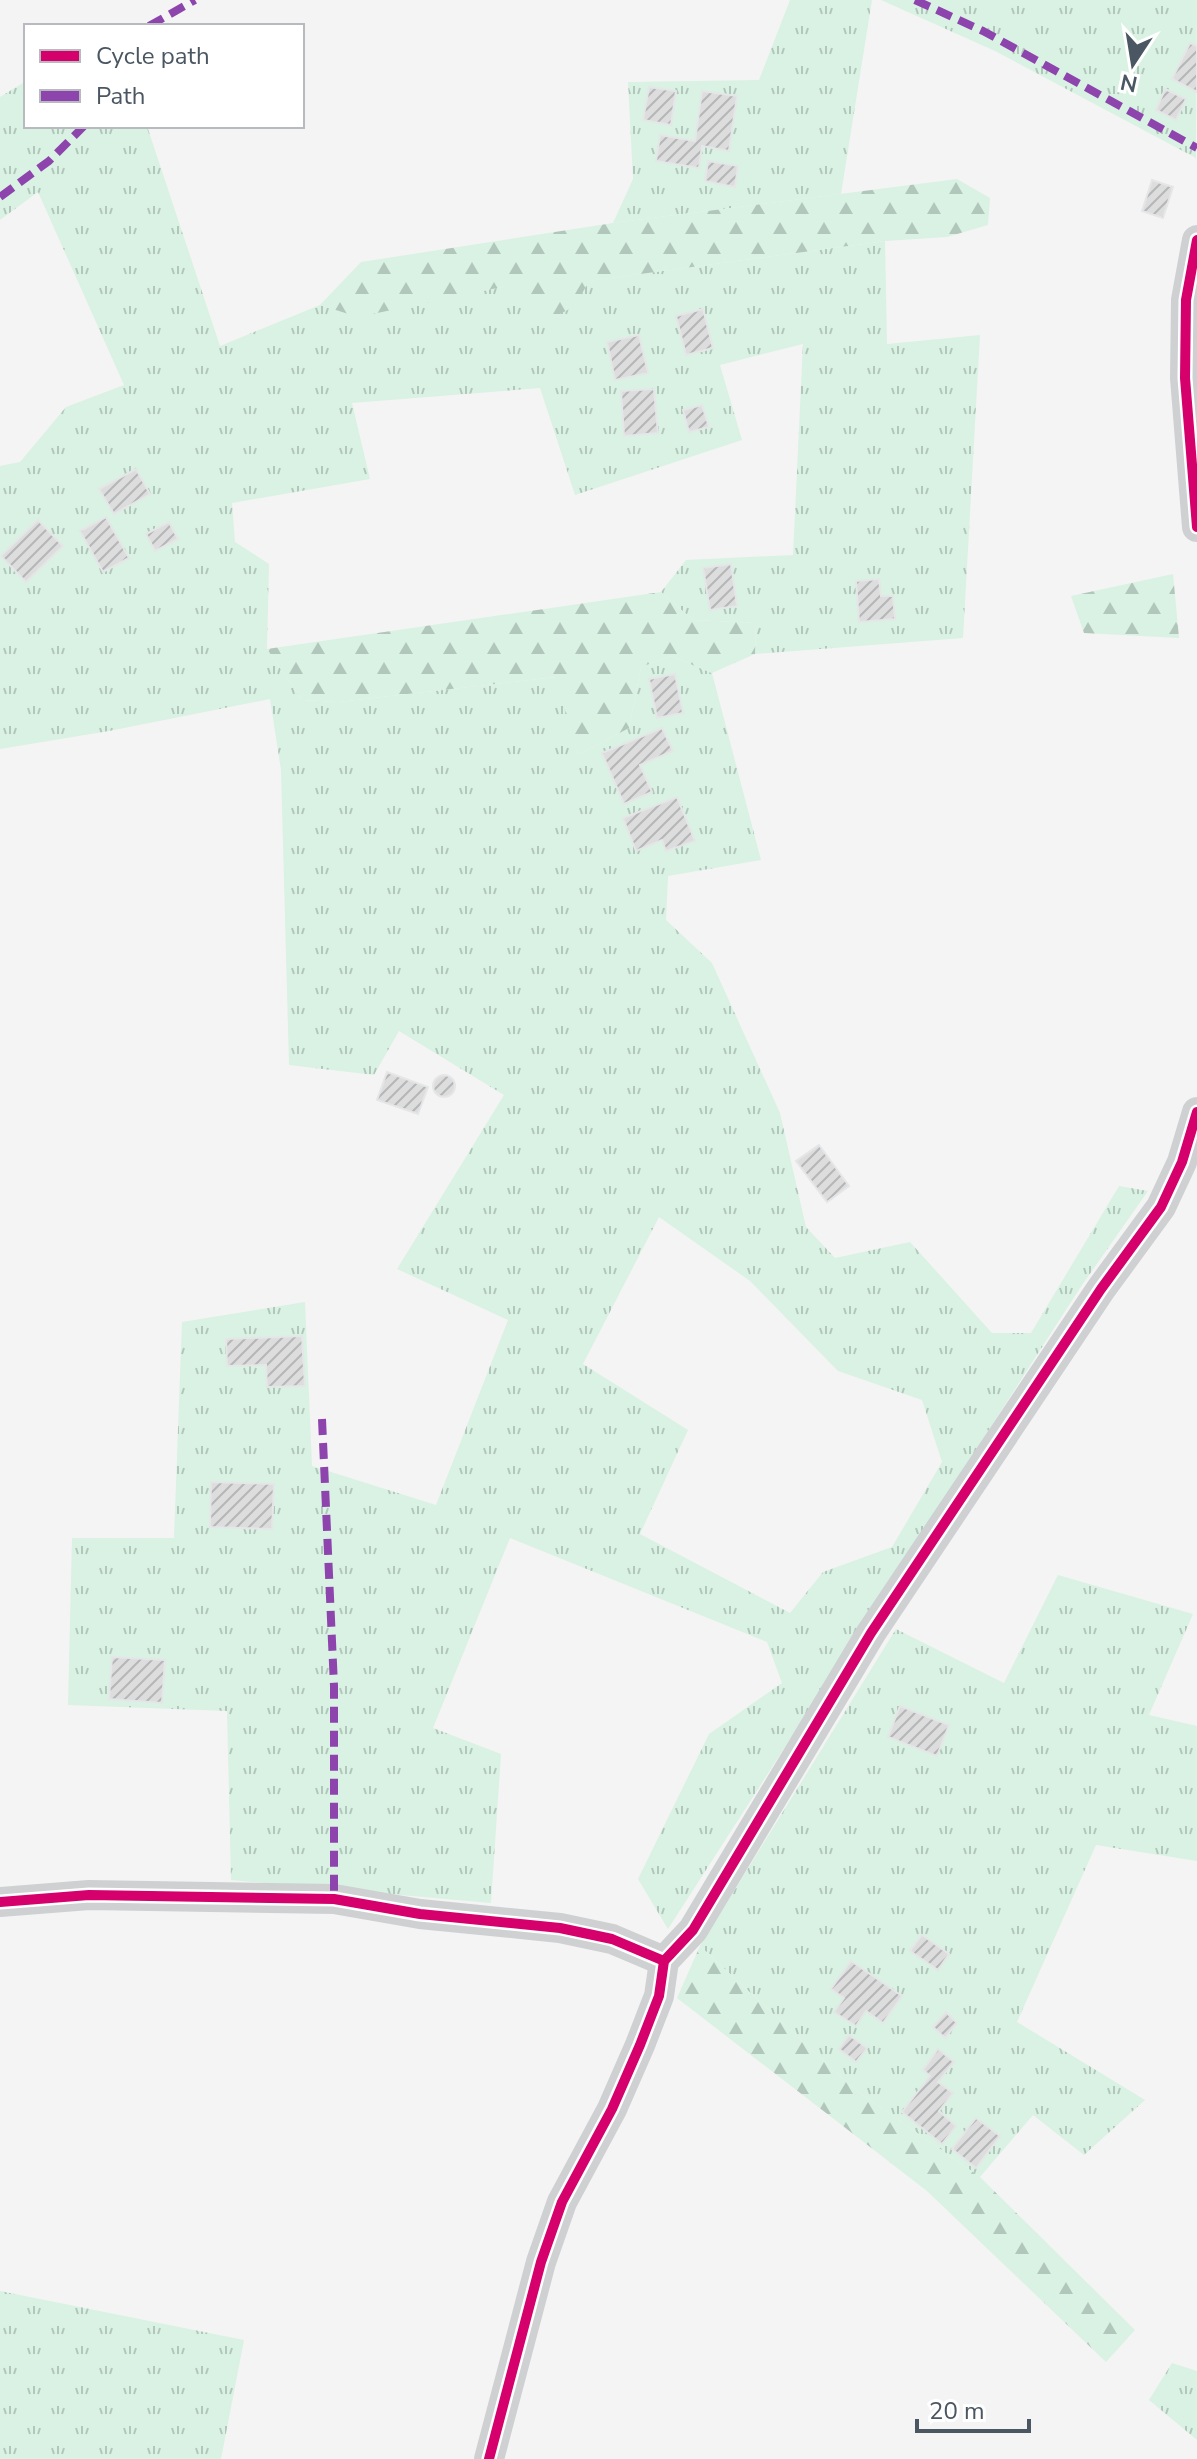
<svg xmlns="http://www.w3.org/2000/svg" width="1197" height="2459" viewBox="0 0 1197 2459" font-family="'Nunito Sans',sans-serif">
  <style>
    .grass { fill: url(#grass-tufts); fill-rule: evenodd }
    .forest { fill: url(#forest-firs) }
    .building { fill: url(#building-hatch); stroke: #e5e6e7; stroke-width: 2 }
    .lines { fill: none; stroke-linecap: round; stroke-linejoin: round }
    .minor { stroke: #ced0d2; stroke-width: 30 }
    .quiet { stroke: #8e44ad; stroke-width: 8; stroke-dasharray: 16 8; stroke-linecap: butt }
    .cycleway-casing { stroke: #fff; stroke-width: 15 }
    .cycleway { stroke: #d6006c; stroke-width: 10 }
  </style>
  <defs>
    <pattern id="grass-tufts" width="24" height="20" patternUnits="userSpaceOnUse" patternTransform="scale(2)"><rect width="24" height="20" fill="#d9f2e3"/><path d="M3 7l-1-3M5 7V3M7 7l1-3M15 17l-1-3M17 17v-4M19 17l1-3" fill="none" stroke="#b2c7bb"/></pattern>
    <pattern id="forest-firs" width="22" height="20" patternUnits="userSpaceOnUse" patternTransform="scale(2)"><rect width="22" height="20" fill="#d9f2e3"/><path d="M5 1l3.5 6h-7zM16 11l3.5 6h-7z" fill="#b2c7bb"/></pattern>
    <pattern id="building-hatch" width="6" height="6" patternUnits="userSpaceOnUse" patternTransform="scale(2)"><rect width="6" height="6" fill="#ddddde"/><path d="M-1 1l2-2M0 6l6-6M5 7l2-2" fill="none" stroke="#b5b6b7"/></pattern>
  </defs>
  <rect width="100%" height="100%" fill="#f4f4f4"/>
  <!-- grass -->
  <g class="grass">
    <polygon points="790,0 872,0 841,194 613,223 633,179 628,82 759,80"/>
    <polygon points="881,0 1197,0 1196,158 995,51"/>
    <path d="M26 81V126H147L220 346 320 305 358 316 502 287 575 306 588 281 885 241 887 344 980 335 963 638 755 654 756 623 693 620 661 592 686 560 793 555 803 344 720 365 742 440 575 495 540 388 352 403 370 479 232 503 235 542 269 564 267 649 302 700 338 702 556 677 578 755 629 728 641 667 671 656 712 673 761 860 668 876 666 920 712 963 780 1113 806 1227 835 1258 910 1242 992 1333H1031L1119 1186 1148 1191 1080 1288 668 1929 638 1879 709 1734 782 1683 767 1642 510 1538 433 1728 501 1754 491 1903 231 1880 227 1711 68 1705 72 1538H174L182 1322 305 1302 312 1466 436 1505 508 1320 397 1269 504 1095 399 1031 374 1075 289 1065 281 770 270 699 109 731 0 749V466L20 462 66 407 124 385 38 192 0 220V97ZM659 1217 750 1281 838 1371 922 1400 942 1462 892 1547 823 1572 790 1613 640 1534 688 1430 583 1364Z"/>
    <polygon points="1058,1575 1193,1614 1149,1715 1197,1726 1197,1861 1096,1845 1017,2022 1145,2100 1084,2155 1033,2115 980,2177 853,2088 700,1946 896,1629 1004,1683"/>
    <polygon points="0,2291 244,2340 221,2459 0,2459"/>
    <polygon points="1172,2363 1197,2371 1197,2440 1149,2400"/>
  </g>
  <!-- forest -->
  <g class="forest">
    <polygon points="957,179 990,198 988,225 947,237 885,241 589,281 575,306 545,322 502,287 358,317 320,305 361,262 613,223"/>
    <polygon points="1173,574 1179,638 1084,633 1071,596"/>
    <polygon points="661,592 693,620 756,623 755,654 712,673 671,656 641,667 629,728 578,755 555,677 338,702 302,700 267,649"/>
    <polygon points="700,1946 853,2088 980,2177 1135,2330 1106,2362 927,2191 677,1998"/>
  </g>
  <!-- building -->
  <g class="building">
    <polygon points="1190,43 1197,46 1197,92 1172,79"/>
    <polygon points="649,87 676,91 671,125 643,120"/>
    <polygon points="1165,89 1186,99 1176,120 1156,110"/>
    <polygon points="702,91 737,96 729,151 702,146 699,168 656,161 660,135 695,141"/>
    <polygon points="708,161 738,166 735,187 705,181"/>
    <polygon points="1152,180 1173,187 1163,218 1142,211"/>
    <polygon points="703,309 713,348 686,355 676,316"/>
    <polygon points="639,335 648,373 615,380 607,342"/>
    <polygon points="654,389 658,433 624,436 621,391"/>
    <polygon points="702,405 709,427 689,432 683,410"/>
    <polygon points="136,469 150,494 114,514 99,489"/>
    <polygon points="106,517 129,558 103,572 80,531"/>
    <polygon points="38,520 63,546 26,582 1,556"/>
    <polygon points="169,522 178,539 155,551 146,534"/>
    <polygon points="731,564 737,606 710,610 703,568"/>
    <polygon points="879,579 881,596 893,596 895,619 859,622 856,581"/>
    <polygon points="675,674 683,713 657,718 649,679"/>
    <polygon points="662,728 673,751 640,765 652,792 624,804 602,753"/>
    <polygon points="677,797 695,841 666,851 662,840 636,851 623,818"/>
    <polygon points="387,1072 428,1087 418,1114 377,1100"/>
    <circle cx="444" cy="1086" r="11"/>
    <polygon points="819,1145 849,1186 827,1202 796,1161"/>
    <polygon points="302,1336 305,1386 267,1387 266,1365 227,1366 226,1339"/>
    <polygon points="211,1482 274,1484 272,1529 210,1527"/>
    <polygon points="112,1657 165,1660 162,1703 109,1699"/>
    <polygon points="900,1706 949,1725 937,1756 888,1737"/>
    <polygon points="922,1935 949,1954 938,1970 910,1951"/>
    <polygon points="851,1961 902,1996 883,2023 866,2011 856,2026 834,2012 844,1998 831,1989"/>
    <polygon points="946,2012 957,2023 945,2038 933,2027"/>
    <polygon points="849,2035 867,2048 856,2062 839,2049"/>
    <polygon points="938,2049 954,2062 938,2082 953,2093 939,2111 956,2126 942,2144 902,2112 930,2076 923,2070"/>
    <polygon points="976,2118 1000,2136 976,2168 952,2149"/>
  </g>
  <g class="lines">
    <!-- minor -->
    <g class="minor">
      <polyline points="1197,240 1186,300 1185,378 1197,527"/>
      <polyline points="0,1902 89,1895 334,1899 420,1914 560,1928 612,1939 664,1961"/>
      <polyline points="489,2459 541,2262 562,2202 612,2109 640,2045 659,1996 664,1961 693,1930 871,1633 1101,1289 1161,1207 1182,1162 1197,1112"/>
    </g>
    <!-- quiet -->
    <g class="quiet">
      <polyline points="915,0 983,31 1197,148"/>
      <polyline points="149,26 195,0"/>
      <polyline points="0,197 49,161 84,126"/>
      <polyline points="322,1419 334,1686 334,1899"/>
    </g>
    <!-- cycleway casing -->
    <g class="cycleway-casing">
      <g id="cycleway">
        <polyline points="1197,240 1186,300 1185,378 1197,527"/>
        <polyline points="0,1902 89,1895 334,1899 420,1914 560,1928 612,1939 664,1961"/>
        <polyline points="489,2459 541,2262 562,2202 612,2109 640,2045 659,1996 664,1961 693,1930 871,1633 1101,1289 1161,1207 1182,1162 1197,1112"/>
      </g>
    </g>
    <!-- cycleway -->
    <use href="#cycleway" class="cycleway"/>
  </g>
  <!-- legend -->
  <rect x="24" y="24" width="280" height="104" fill="#ffffff" stroke="#b7bbc0" stroke-width="2"/>
  <rect x="40" y="50" width="40" height="12" fill="#d6006c" stroke="#b7bbc0" stroke-width="2"/>
  <text x="96" y="64" font-size="24" fill="#4a5661">Cycle path</text>
  <rect x="40" y="90" width="40" height="12" fill="#8e44ad" stroke="#b7bbc0" stroke-width="2"/>
  <text x="96" y="104" font-size="24" fill="#4a5661">Path</text>
  <!-- north arrow -->
  <g transform="translate(1133 64) rotate(192)" stroke="#ffffff" stroke-width="6" paint-order="stroke">
  <path d="M0-6L14 30L0 20L-14 30Z" fill="#4a5661"/>
  <text y="-12" font-size="22" font-weight="bold" text-anchor="middle" fill="#4a5661">N</text>
  </g>
  <!-- scale -->
  <path d="M917 2419v12h112v-12" fill="none" stroke="#4a5661" stroke-width="4"/>
  <text x="929" y="2419" font-size="24" fill="#4a5661" stroke="#ffffff" stroke-width="6" paint-order="stroke">20 m</text>
</svg>
